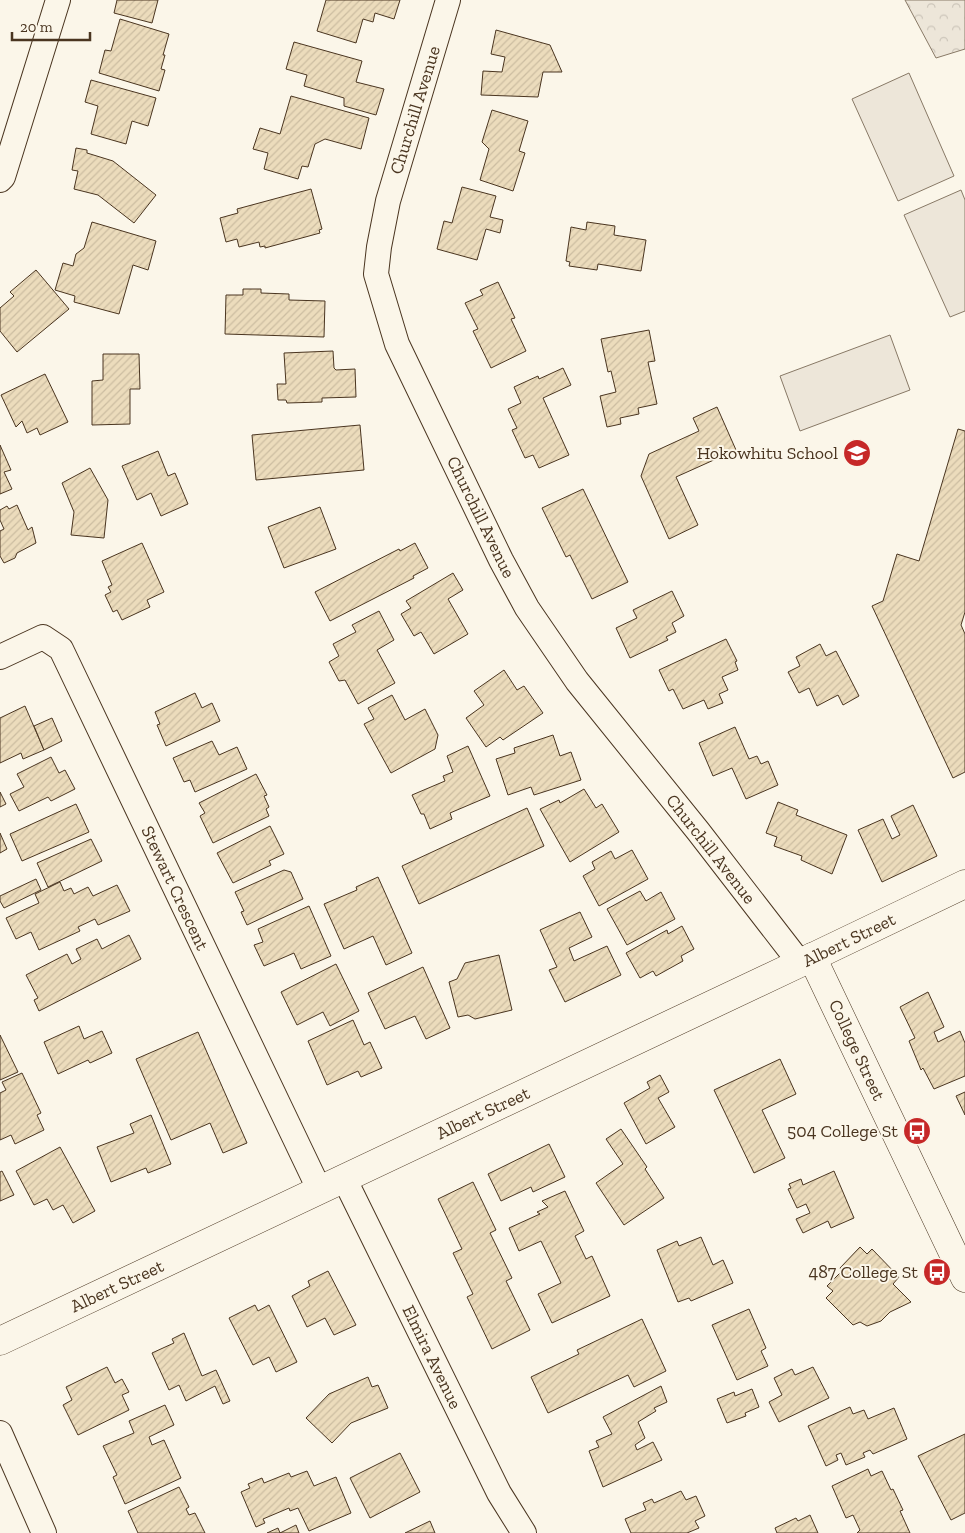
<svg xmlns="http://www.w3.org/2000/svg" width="965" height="1533" viewBox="0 0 965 1533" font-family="'Zilla Slab',serif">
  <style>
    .forest { fill: url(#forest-crowns); stroke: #887966 }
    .pitch { fill: #ede6d9; stroke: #887966 }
    .building { fill: url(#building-hatch); stroke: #4a3520 }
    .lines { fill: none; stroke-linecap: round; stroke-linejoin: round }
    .minor-casing { stroke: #4a3520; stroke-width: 26 }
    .tertiary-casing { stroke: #4a3520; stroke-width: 29 }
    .secondary-casing { stroke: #4a3520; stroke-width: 29 }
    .minor { stroke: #fbf6e9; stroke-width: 24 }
    .tertiary { stroke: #fbf6e9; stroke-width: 28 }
    .secondary { stroke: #fbf6e9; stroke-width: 28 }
    .labels { text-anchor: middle; stroke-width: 4; stroke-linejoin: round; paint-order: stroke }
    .street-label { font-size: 18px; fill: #4a3520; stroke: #fbf6e9 }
    .poi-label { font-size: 18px; fill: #4a3520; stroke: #fbf6e9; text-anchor: end }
  </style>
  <defs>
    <pattern id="forest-crowns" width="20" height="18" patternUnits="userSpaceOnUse" patternTransform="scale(1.25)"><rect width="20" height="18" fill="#ede6d9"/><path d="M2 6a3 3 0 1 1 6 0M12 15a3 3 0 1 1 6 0" fill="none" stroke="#cdc6ba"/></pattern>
    <pattern id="building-hatch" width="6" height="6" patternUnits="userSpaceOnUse" patternTransform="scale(1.25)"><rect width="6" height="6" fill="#ecdcbc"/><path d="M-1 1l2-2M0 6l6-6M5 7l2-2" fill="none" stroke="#ccbda1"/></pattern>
  </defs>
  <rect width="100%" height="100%" fill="#fbf6e9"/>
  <!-- forest -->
  <polygon class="forest" points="905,0 965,0 965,49 936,58"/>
  <!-- pitch -->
  <g class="pitch">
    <polygon points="909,73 954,176 898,201 852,99"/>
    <polygon points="961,190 965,200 965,311 950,317 904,215"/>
    <polygon points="890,335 910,390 800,431 780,376"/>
  </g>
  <!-- building -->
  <g class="building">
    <polygon points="117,0 158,0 152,23 114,13"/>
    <polygon points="326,0 400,0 394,19 375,13 373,22 363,19 356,43 317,31"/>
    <polygon points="120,19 169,34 163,55 165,55 161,69 165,70 159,91 99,73 105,50 111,51"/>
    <polygon points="496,30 550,45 562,72 543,72 538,97 481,95 483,71 502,72 505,57 491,54"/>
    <polygon points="294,42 362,61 356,82 384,89 376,115 344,106 344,98 304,86 307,75 286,69"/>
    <polygon points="91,80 156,98 148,126 132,121 126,144 91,134 98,106 85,102"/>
    <polygon points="291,96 369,118 361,149 325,139 315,144 308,167 302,166 298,179 264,169 268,153 253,149 260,128 280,134"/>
    <polygon points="492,110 528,121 519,151 525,153 513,191 480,180 489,149 482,142"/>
    <polygon points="76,148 87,150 87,153 113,161 156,195 134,223 98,195 74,189 78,171 72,170"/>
    <polygon points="462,187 496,196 490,217 503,220 500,233 486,229 477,260 437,249 444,221 452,223"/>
    <polygon points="311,189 322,229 319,230 320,233 265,248 265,246 260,247 259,242 239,247 237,239 226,242 220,218 238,213 237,209"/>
    <polygon points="92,222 156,241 148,270 133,265 119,314 74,302 75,296 55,290 63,263 73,266 76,254 84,248"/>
    <polygon points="587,222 615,226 614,235 646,240 641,271 598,264 597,270 569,266 570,262 566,261 571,227 586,230"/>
    <polygon points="36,270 69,309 17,352 0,331 0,308 14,296 10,292"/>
    <polygon points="498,282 515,318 511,319 526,351 491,368 473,331 478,329 465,303 483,295 480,290"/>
    <polygon points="243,289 261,289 261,293 289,294 289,300 325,301 324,337 225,334 226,295 243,295"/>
    <polygon points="649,330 655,361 648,362 657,404 638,408 639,414 620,418 621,424 607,427 600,396 616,392 611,371 608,372 601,339"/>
    <polygon points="333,351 334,368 336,370 355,369 356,397 322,398 322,402 287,403 286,400 278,400 277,384 286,384 284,353"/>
    <polygon points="103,354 139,354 140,389 130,389 130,424 92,425 92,381 103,380"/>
    <polygon points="563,368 571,385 543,398 569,455 539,468 533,455 525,458 512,430 517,428 508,409 521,403 514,387 538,376 539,379"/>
    <polygon points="45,374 68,422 40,435 37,428 27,433 22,421 16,427 1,395"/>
    <polygon points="717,407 736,450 676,477 698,525 669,539 641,476 649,454 699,431 693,418"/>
    <polygon points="360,425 364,470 256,480 252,435"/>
    <polygon points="958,429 965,431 965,612 961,625 965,634 965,772 953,778 872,606 883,601 897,554 919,561"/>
    <polygon points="0,445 11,470 4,472 12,489 0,494"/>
    <polygon points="158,451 168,476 175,473 188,504 161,516 151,493 137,500 122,466"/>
    <polygon points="90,468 108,500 104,538 71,535 74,512 62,483"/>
    <polygon points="583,489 628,582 592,599 570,555 566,557 542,508"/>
    <polygon points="17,505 28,530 32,527 36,543 17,553 15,558 4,563 0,556 0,531 4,529 0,520 0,510 7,506 9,509"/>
    <polygon points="320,507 336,549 284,568 268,527"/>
    <polygon points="142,543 164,592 147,600 150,607 122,620 117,610 113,612 105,595 111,592 108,587 112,585 102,561"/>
    <polygon points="415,543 428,568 413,576 414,578 330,621 315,592 399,549 400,551"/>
    <polygon points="453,573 463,590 448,599 468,634 434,654 421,632 414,636 401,614 411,608 406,601"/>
    <polygon points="672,591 684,616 672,623 676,632 666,637 668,640 630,658 616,628 637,618 633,610"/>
    <polygon points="379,611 394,640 377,650 395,683 358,704 345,680 339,681 329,662 339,656 333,644 356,632 352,625"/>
    <polygon points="726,639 737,661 735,662 738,670 722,677 728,690 719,694 723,703 708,709 704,700 683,709 673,689 669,691 659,670"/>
    <polygon points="820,644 826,656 836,651 859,696 843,705 838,695 817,706 809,688 799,693 788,672 800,666 796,657"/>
    <polygon points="504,670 517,690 524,686 543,713 503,740 500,737 486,747 466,718 484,705 474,691"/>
    <polygon points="195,693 202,708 212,703 220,721 166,746 157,725 160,724 155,712"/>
    <polygon points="392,695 405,720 425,709 438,735 435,749 391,773 364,724 374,719 368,708"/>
    <polygon points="25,706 44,750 23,759 21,753 0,763 0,718"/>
    <polygon points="52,718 62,741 44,750 34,726"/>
    <polygon points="735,727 749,759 757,756 761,764 768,761 778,785 746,799 732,768 713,776 699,743"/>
    <polygon points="553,735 560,756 571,752 581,780 534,795 531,787 508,795 496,759 515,753 514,748"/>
    <polygon points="212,741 219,755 237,747 247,769 195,792 190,780 184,782 173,758"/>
    <polygon points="468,746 490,796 450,813 452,819 430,829 424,814 421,814 412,795 445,781 443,776 453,772 447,756"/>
    <polygon points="51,757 59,773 65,770 75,789 51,801 48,797 19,811 10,794 24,787 17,774"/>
    <polygon points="256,774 267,795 264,796 269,807 266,809 269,816 213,843 200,816 205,813 199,803"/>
    <polygon points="584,789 596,808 602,804 619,832 570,862 540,809 559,800 560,803"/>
    <polygon points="0,792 6,804 0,807"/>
    <polygon points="778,802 798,810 796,815 847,835 832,874 801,860 802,856 774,846 777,837 766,833"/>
    <polygon points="76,804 89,832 22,861 10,834"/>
    <polygon points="913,805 937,856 882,882 858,830 883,819 892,839 900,835 891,816"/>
    <polygon points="527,808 544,846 419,904 402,866"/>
    <polygon points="270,826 284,854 269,861 271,865 233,883 217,853"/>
    <polygon points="0,833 7,849 0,853"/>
    <polygon points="91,839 102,861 48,887 37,863"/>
    <polygon points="632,850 648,879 599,906 583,876 595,869 592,862 611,851 615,859"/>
    <polygon points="284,870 291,872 303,899 247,925 241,912 244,911 235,892"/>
    <polygon points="378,877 412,953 386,965 373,936 344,949 324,904 357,890 356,887"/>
    <polygon points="36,879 41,890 4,908 0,901 0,896"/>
    <polygon points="60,882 64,891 71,888 74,894 88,887 93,896 117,885 130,911 98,925 95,919 78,927 80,931 39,950 31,932 16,939 6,918 39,903 35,894"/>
    <polygon points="640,891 646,901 661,892 675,919 627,945 607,909"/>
    <polygon points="309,906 331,956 301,969 294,953 264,966 254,945 263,942 258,929"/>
    <polygon points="580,912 592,937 569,948 574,961 607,946 621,975 565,1002 549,970 557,967 540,930"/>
    <polygon points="682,926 694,949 681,956 683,961 656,976 653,971 640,978 626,953 667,930 668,934"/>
    <polygon points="129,935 141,959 39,1011 34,1000 38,998 26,975 67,954 72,964 81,959 76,949 97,939 102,949"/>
    <polygon points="499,955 512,1010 475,1019 468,1015 458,1017 449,982 457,979 465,963"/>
    <polygon points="336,964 359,1011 330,1026 323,1012 297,1025 281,992"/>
    <polygon points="423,967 450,1028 426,1039 415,1016 385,1029 368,993"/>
    <polygon points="928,992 944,1027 934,1032 938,1042 960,1031 965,1043 965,1076 934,1089 923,1068 921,1070 909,1041 915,1038 900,1007"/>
    <polygon points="353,1020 364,1045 370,1042 382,1068 361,1077 358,1071 327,1085 308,1041"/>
    <polygon points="79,1026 84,1039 102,1031 112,1053 90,1063 88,1060 58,1074 44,1042"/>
    <polygon points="198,1032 247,1143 223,1153 210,1123 171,1140 136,1059"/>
    <polygon points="0,1035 18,1072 0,1080"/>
    <polygon points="780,1059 796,1094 762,1110 785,1158 754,1173 714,1090"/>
    <polygon points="22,1073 41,1113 37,1115 44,1130 15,1144 11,1135 0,1140 0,1093 6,1090 2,1082"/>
    <polygon points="660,1075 669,1092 658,1098 675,1127 646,1144 624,1103 650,1088 647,1082"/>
    <polygon points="965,1092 965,1115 956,1096"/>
    <polygon points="151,1115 171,1164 148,1173 146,1168 111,1182 97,1147 134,1133 130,1124"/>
    <polygon points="621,1129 647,1167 645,1169 664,1198 624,1225 596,1183 623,1164 606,1139"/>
    <polygon points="549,1144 565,1177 533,1192 531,1187 501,1201 488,1174"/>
    <polygon points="60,1147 95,1211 73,1223 63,1205 53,1210 47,1199 34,1205 16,1171"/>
    <polygon points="2,1171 14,1195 0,1201 0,1172"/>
    <polygon points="834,1171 854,1218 831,1228 828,1221 803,1233 796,1219 810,1213 806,1204 797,1208 788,1189 791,1188 789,1184 801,1179 803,1185"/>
    <polygon points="473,1182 496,1230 490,1233 512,1278 506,1281 530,1330 492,1349 467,1297 473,1294 453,1253 462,1249 438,1199"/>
    <polygon points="565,1191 584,1231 575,1236 586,1259 592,1256 610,1296 552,1323 538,1294 561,1283 541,1241 519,1251 509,1228 540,1214 537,1212 548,1207 542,1201"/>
    <polygon points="701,1237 713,1265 723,1260 733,1283 691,1301 689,1298 678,1302 657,1250 677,1241 679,1246"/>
    <polygon points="860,1247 867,1254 872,1249 899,1277 893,1284 911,1302 890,1312 881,1321 867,1326 860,1322 853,1325 826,1298 833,1291 827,1286 842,1271 840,1268"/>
    <polygon points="328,1271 356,1325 334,1335 325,1318 307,1327 292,1296 310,1286 308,1281"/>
    <polygon points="255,1305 258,1311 269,1305 297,1362 276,1372 269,1357 253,1365 229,1318"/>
    <polygon points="749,1309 766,1348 761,1351 768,1366 737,1380 712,1325"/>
    <polygon points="642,1319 666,1371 634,1387 628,1375 548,1413 531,1377 579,1354 577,1350"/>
    <polygon points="184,1333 202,1376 216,1370 230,1401 223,1404 215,1386 186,1401 179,1385 169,1390 152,1353 174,1343 172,1339"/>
    <polygon points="107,1367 115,1383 122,1379 129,1392 122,1395 129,1410 78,1435 63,1405 72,1400 66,1387"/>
    <polygon points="813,1367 829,1398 779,1422 769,1402 782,1395 774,1378 792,1369 795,1375"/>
    <polygon points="368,1377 372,1387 378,1385 388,1408 351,1423 332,1443 306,1418 329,1394"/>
    <polygon points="661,1386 667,1402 654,1408 656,1411 638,1422 645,1438 635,1445 637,1450 653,1442 662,1460 603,1487 589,1451 599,1447 596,1441 612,1434 603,1417"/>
    <polygon points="752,1389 759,1407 745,1413 746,1416 727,1423 717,1399 734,1392 735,1396"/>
    <polygon points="165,1405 174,1425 149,1437 152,1445 164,1440 181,1478 125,1504 113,1477 117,1475 103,1446 134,1433 129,1421"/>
    <polygon points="850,1407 853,1414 864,1410 868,1419 894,1408 907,1439 873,1454 870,1450 863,1453 865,1457 846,1465 841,1453 836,1455 838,1460 826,1466 808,1426"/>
    <polygon points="965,1434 965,1513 951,1520 918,1456"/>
    <polygon points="400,1453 420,1492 370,1518 350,1478"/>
    <polygon points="868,1469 871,1476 882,1471 891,1490 893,1489 903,1510 900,1511 910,1533 857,1533 860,1530 853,1515 846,1518 832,1486"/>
    <polygon points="307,1471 314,1486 336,1477 351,1513 309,1531 298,1508 290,1511 289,1508 263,1519 265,1523 256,1527 241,1492 250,1488 248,1484 262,1478 264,1483 289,1473 291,1477"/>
    <polygon points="179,1487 189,1507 186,1509 189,1515 195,1513 205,1533 138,1533 128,1511"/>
    <polygon points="681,1491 686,1500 696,1496 705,1516 695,1521 699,1528 687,1533 631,1533 625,1519 646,1510 643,1503 652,1499 654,1503"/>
    <polygon points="810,1515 818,1533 777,1533 775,1528 796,1518 798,1521"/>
    <polygon points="430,1521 435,1533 405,1533"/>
    <polygon points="296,1525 299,1533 267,1533 278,1528 280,1533"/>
  </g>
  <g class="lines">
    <!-- minor casing -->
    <g class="minor-casing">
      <g id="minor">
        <polyline points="448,0 388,201 379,247 376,274 397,344 501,560 527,608 577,681 698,831 800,963"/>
        <polyline points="0,180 3,177 58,0"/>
        <polyline points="0,657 43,637 61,649 319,1189"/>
        <polyline points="344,1178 499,1493 524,1533"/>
        <polyline points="0,1433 44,1533"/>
      </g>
    </g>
    <!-- tertiary casing -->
    <g class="tertiary-casing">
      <polyline id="tertiary" points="812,957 965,1278"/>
    </g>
    <!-- secondary casing -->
    <g class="secondary-casing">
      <polyline id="secondary" points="0,1341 800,963 965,884"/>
    </g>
    <!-- minor -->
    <use href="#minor" class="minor"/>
    <!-- tertiary -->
    <use href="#tertiary" class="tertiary"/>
    <!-- secondary -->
    <use href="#secondary" class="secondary"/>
  </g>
  <!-- icons -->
  <defs>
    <g id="school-disc" transform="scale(1.4375)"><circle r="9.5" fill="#c62828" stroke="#fbf6e9"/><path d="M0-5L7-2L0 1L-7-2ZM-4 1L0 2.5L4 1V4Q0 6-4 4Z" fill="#fff"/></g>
    <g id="bus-disc" transform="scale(1.4375)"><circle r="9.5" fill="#c62828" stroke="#fbf6e9"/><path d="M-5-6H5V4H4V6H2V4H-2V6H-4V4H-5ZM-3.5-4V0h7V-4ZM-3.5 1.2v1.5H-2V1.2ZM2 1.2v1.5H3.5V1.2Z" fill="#fff"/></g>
  </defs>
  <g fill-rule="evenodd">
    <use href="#school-disc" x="857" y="453"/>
    <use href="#bus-disc" x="917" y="1131"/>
    <use href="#bus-disc" x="937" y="1272"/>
  </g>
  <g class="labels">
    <!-- street labels -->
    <g class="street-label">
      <text transform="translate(415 110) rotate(-73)" y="6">Churchill Avenue</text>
      <text transform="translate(481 517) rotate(64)" y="6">Churchill Avenue</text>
      <text transform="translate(711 849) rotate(52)" y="6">Churchill Avenue</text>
      <text transform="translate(175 888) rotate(65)" y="6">Stewart Crescent</text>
      <text transform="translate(849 940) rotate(-26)" y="6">Albert Street</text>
      <text transform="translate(857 1050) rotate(65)" y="6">College Street</text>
      <text transform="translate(483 1113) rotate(-25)" y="6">Albert Street</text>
      <text transform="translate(117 1286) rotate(-25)" y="6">Albert Street</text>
      <text transform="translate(432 1357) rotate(64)" y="6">Elmira Avenue</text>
    </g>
    <!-- poi labels -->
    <g class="poi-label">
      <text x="838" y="459">Hokowhitu School</text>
      <text x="898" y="1137">504 College St</text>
      <text x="918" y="1278">487 College St</text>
    </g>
  </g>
  <!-- scale -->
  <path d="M12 32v8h78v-8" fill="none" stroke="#4a3520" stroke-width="2.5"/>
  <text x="20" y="32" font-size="15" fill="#4a3520" stroke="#fbf6e9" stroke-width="4" paint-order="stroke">20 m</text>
</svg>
